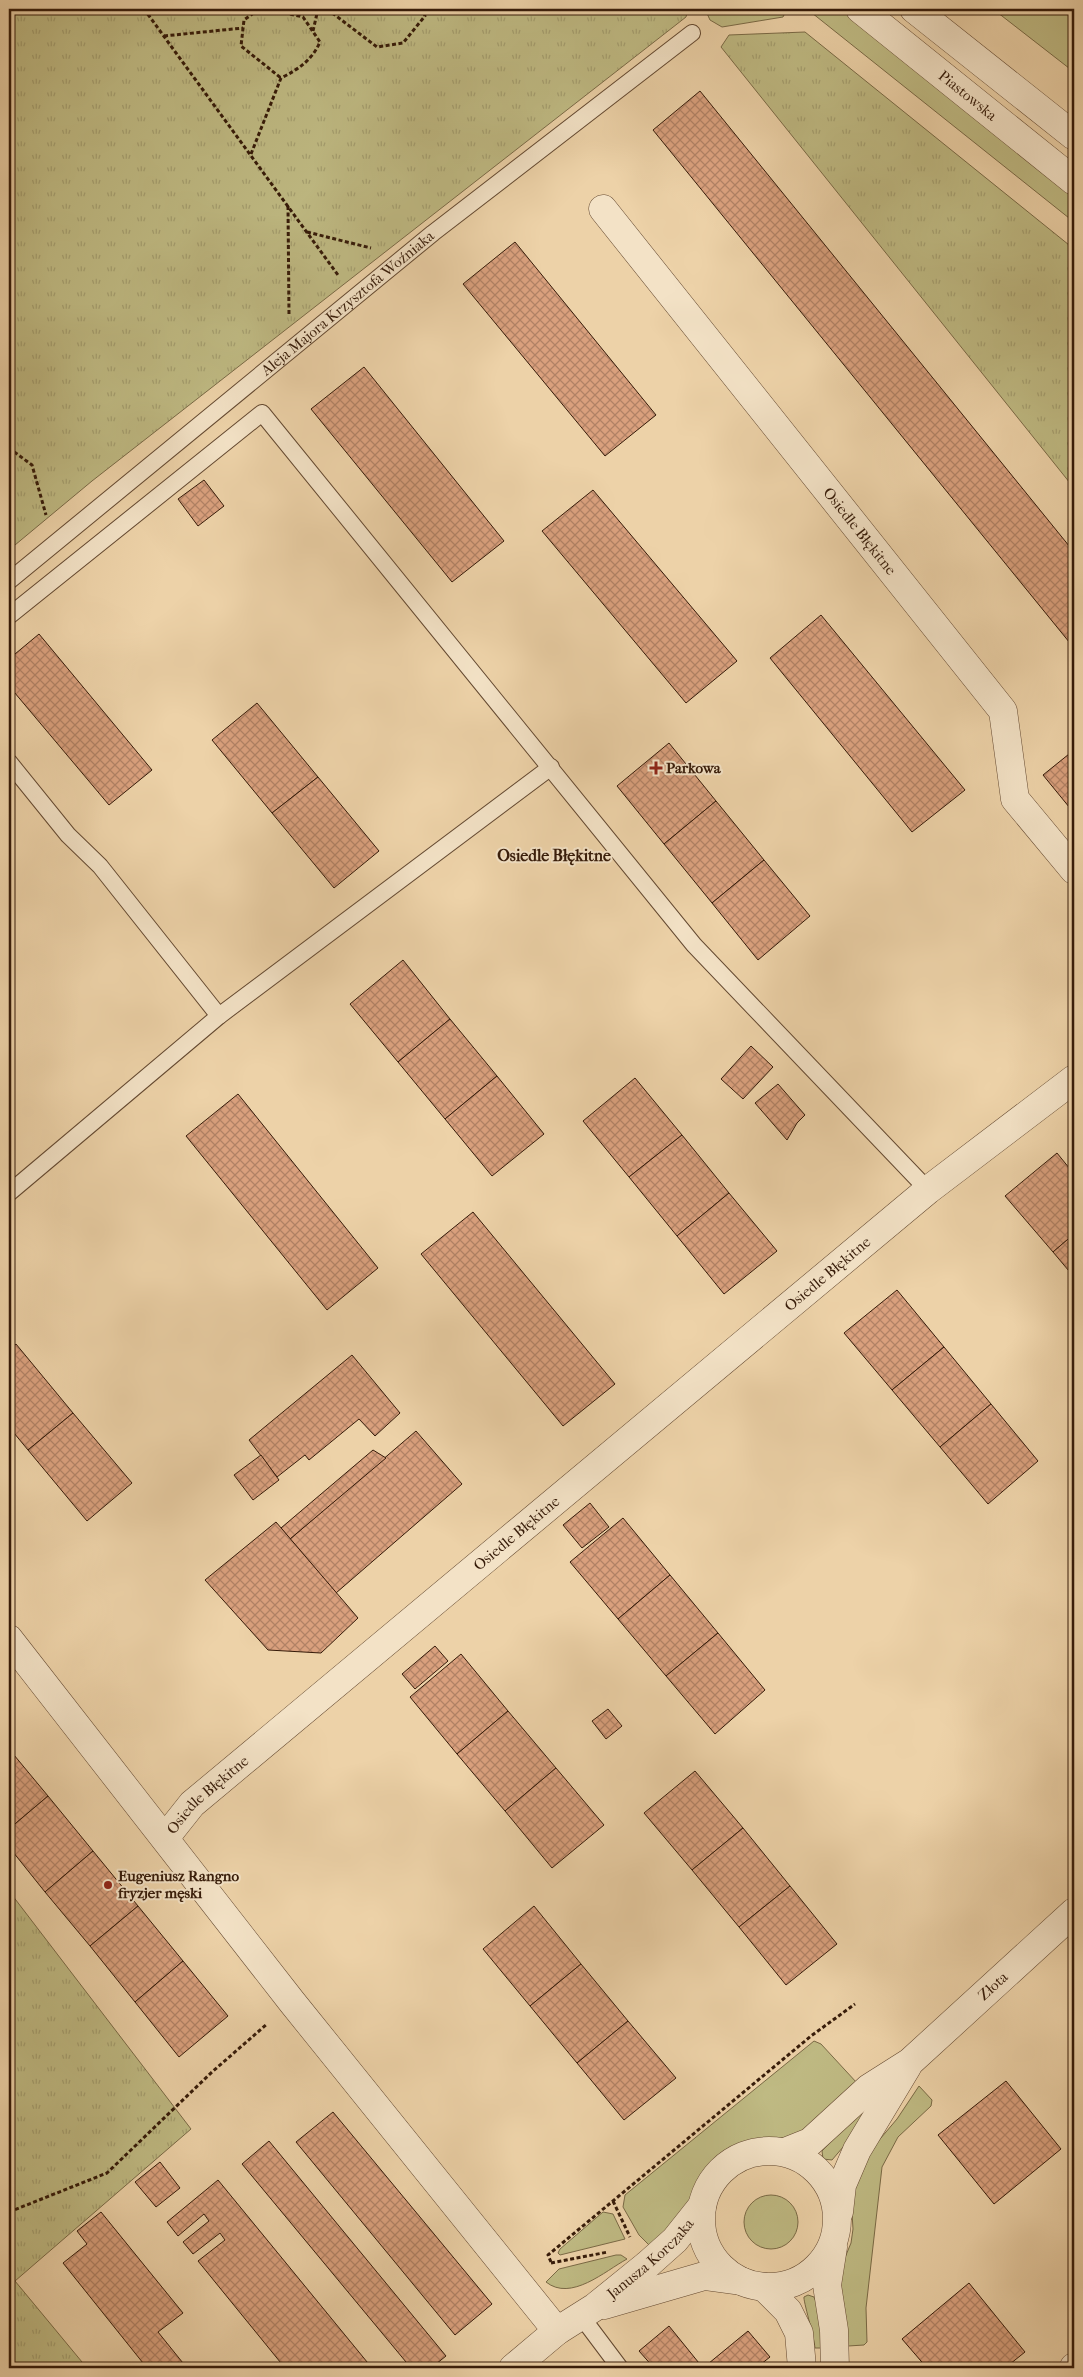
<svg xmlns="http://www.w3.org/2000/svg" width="1083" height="2377" viewBox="0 0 1083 2377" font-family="'IM FELL French Canon',serif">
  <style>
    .green { fill: #bfba83; stroke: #7a6a46 }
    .park { fill: url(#park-tufts); stroke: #7a6a46 }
    .building { fill: url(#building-cross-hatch); stroke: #361b09 }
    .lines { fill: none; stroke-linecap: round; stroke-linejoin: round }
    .service-casing { stroke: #644931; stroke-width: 18 }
    .minor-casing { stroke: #644931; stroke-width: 29 }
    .tertiary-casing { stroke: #644931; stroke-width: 29 }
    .path { stroke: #361b09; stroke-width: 3; stroke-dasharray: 4 2.5; stroke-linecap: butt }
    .service { stroke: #f3e2c6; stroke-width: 16 }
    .minor { stroke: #f3e2c6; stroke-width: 28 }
    .tertiary { stroke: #f3e2c6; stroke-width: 28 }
    .poi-dot { fill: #8f2418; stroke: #f3e2c6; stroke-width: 2 }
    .labels { text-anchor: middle; stroke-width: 4; stroke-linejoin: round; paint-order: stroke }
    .street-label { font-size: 15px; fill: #361b09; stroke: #f3e2c6 }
    .poi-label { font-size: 15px; font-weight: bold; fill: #361b09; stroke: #f3e2c6; text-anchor: start }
    .neighbourhood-label { font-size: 16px; font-weight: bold; fill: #361b09; stroke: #f3e2c6 }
  </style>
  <defs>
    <pattern id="park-tufts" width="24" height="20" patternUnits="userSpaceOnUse" patternTransform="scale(1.25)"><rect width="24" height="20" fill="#bfba83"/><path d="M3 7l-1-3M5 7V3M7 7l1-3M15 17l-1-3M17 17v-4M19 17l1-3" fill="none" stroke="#a59f70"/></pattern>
    <pattern id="building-cross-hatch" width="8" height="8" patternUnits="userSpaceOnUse" patternTransform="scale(1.25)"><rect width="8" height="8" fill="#d9a07d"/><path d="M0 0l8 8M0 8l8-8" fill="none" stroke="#b18265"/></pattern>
  </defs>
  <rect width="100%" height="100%" fill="#edd2a8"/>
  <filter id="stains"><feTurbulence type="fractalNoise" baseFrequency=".004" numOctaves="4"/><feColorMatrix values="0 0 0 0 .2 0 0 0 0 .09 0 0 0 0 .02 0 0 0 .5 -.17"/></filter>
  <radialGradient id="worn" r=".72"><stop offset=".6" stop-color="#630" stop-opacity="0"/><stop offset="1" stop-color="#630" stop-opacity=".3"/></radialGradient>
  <!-- green -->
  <g class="green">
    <polygon points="705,9 783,9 786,11 783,17 722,27 710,20"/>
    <polygon points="807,9 840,9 1074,198 1074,222"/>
    <polygon points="993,9 1070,9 1074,12 1074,72"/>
    <path d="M814 2041 821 2044 857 2083C838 2103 814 2134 787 2140 764 2144 746 2137 724 2153 714 2161 703 2172 697 2184 690 2198 688 2213 677 2225 670 2233 658 2239 649 2245L639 2235 623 2207 625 2195Z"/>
    <polygon points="919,2086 932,2100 931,2106 898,2137 882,2167 866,2308 867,2342 864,2345 848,2346 839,2272 851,2243 853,2229 851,2197 869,2152 897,2119"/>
    <polygon points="869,2099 878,2106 832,2160 823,2159 822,2151"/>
    <circle cx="771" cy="2222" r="27"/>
    <polygon points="603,2212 613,2214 625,2239 560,2255 558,2253 560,2249"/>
    <path d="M616 2255H621L627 2259C605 2271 571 2302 546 2282L559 2269Z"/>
    <path d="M808 2295 814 2297 818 2306 827 2348H815C814 2337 803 2300 804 2297Z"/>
  </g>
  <!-- park -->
  <g class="park">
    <polygon points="9,9 688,9 686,17 92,481 9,550"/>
    <polygon points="805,32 1074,249 1074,488 721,47 729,35"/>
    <polygon points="9,1891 191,2129 15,2281 87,2368 9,2368"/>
  </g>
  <!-- building -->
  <g class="building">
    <polygon points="700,91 1074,552 1074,648 653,130"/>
    <polygon points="515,242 656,415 605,456 463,284"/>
    <polygon points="364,367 504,541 452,582 311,409"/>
    <polygon points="204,480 224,506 198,526 178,499"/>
    <polygon points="593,490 737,661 686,703 542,531"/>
    <polygon points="821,615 965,790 912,832 770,658"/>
    <polygon points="39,634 152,770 109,805 9,686 9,659"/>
    <polygon points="257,703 318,777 272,813 212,740"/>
    <polygon points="669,743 716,801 664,844 617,786"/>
    <polygon points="1074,750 1074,813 1043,775"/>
    <polygon points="318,777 379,851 334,888 272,813"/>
    <polygon points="716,801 764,860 712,903 664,844"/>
    <polygon points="764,860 810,916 758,960 712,903"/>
    <polygon points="403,960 450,1019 398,1062 350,1004"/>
    <polygon points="450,1019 497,1076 445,1119 398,1062"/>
    <polygon points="751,1046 773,1067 743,1099 721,1079"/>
    <polygon points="497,1076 544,1134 492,1176 445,1119"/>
    <polygon points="635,1078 682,1135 629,1177 583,1121"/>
    <polygon points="778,1084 805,1115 797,1123 787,1140 755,1103"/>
    <polygon points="238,1094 378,1268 327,1310 186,1136"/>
    <polygon points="682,1135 729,1193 677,1236 629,1177"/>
    <polygon points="1057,1153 1074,1174 1074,1234 1053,1252 1005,1196"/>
    <polygon points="729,1193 777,1251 724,1294 677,1236"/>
    <polygon points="473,1212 615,1384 563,1426 421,1254"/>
    <polygon points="1074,1234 1074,1277 1053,1252"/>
    <polygon points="897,1290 944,1347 892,1390 844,1333"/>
    <polygon points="16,1344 73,1413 28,1450 9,1427 9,1350"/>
    <polygon points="944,1347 991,1404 940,1447 892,1390"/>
    <polygon points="352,1355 400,1413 375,1436 359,1419 309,1460 305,1455 277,1477 249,1440"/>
    <polygon points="991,1404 1038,1461 988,1504 940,1447"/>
    <polygon points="73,1413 132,1483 87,1521 28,1450"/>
    <polygon points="416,1431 462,1484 336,1593 290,1539"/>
    <polygon points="373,1450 386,1458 290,1539 281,1528"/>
    <polygon points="261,1455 279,1480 253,1500 234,1475"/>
    <polygon points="590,1503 609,1527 582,1548 563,1525"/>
    <polygon points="623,1518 670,1575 618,1619 570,1562"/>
    <polygon points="276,1522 358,1618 321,1653 268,1650 205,1580"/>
    <polygon points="670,1575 718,1633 666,1676 618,1619"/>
    <polygon points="718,1633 765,1690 715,1734 666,1676"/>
    <polygon points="435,1646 448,1661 415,1689 402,1674"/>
    <polygon points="461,1654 508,1711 457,1754 410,1697"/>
    <polygon points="608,1709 622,1726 606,1739 592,1721"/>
    <polygon points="508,1711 556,1768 505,1811 457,1754"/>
    <polygon points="9,1749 48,1796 9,1829"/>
    <polygon points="556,1768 604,1825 552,1868 505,1811"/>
    <polygon points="695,1771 743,1828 692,1870 644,1813"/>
    <polygon points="48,1796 93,1851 45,1892 9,1847 9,1829"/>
    <polygon points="743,1828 790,1886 739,1927 692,1870"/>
    <polygon points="93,1851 138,1906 90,1946 45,1892"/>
    <polygon points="790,1886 837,1944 786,1985 739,1927"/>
    <polygon points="138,1906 183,1961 135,2002 90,1946"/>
    <polygon points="534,1906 581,1964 530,2006 483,1949"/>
    <polygon points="183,1961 228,2016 179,2057 135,2002"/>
    <polygon points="581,1964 628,2021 577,2063 530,2006"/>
    <polygon points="628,2021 676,2078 624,2120 577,2063"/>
    <polygon points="1006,2081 1061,2149 994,2204 938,2135"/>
    <polygon points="333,2112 492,2304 455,2335 296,2142"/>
    <polygon points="269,2141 446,2356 431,2368 411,2368 242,2164"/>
    <polygon points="160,2162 180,2188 156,2207 135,2182"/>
    <polygon points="218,2180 372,2368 285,2368 198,2261 225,2240 220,2233 193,2254 183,2242 209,2221 204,2214 178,2236 167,2222"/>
    <polygon points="101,2212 183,2313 158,2332 187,2368 147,2368 63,2263 87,2244 77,2231"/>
    <polygon points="969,2283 1025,2352 1005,2368 927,2368 902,2339"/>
    <polygon points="669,2326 703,2368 654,2368 639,2351"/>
    <polygon points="748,2331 770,2357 756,2368 703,2368"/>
  </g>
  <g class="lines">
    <!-- service casing -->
    <g class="service-casing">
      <g id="service">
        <path id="s1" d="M9 581 433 233 692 33"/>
        <polyline points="9,616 262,413 694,945 928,1190"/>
        <polyline points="9,762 68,835 100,866 219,1016"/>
        <polyline points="9,1193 219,1016 551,767"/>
        <polyline points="581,2316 620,2368"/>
      </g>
    </g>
    <!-- minor casing -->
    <g class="minor-casing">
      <g id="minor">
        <path id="s2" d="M603 209 1003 711 1015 799 1074 870"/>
        <polyline points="9,1639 292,2002 557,2331"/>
        <path id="s3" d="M165 1838 192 1804 928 1190 1074 1079"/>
        <polyline points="1074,2368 1074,2367"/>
      </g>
    </g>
    <!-- tertiary casing -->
    <g class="tertiary-casing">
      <g id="tertiary">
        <path id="s4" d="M860 9 1074 181"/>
        <polyline points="914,9 1074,136"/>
        <circle cx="769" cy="2219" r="68"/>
        <path id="s5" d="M785 2152 810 2142 869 2088 910 2062 1074 1912"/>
        <polyline points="839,2212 842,2185 857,2150 907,2067"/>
        <polyline points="833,2247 827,2285 834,2330 835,2368"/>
        <polyline points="764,2287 788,2311 799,2333 802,2368"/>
        <polyline points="604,2305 704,2276 741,2281"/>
        <path id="s6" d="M513 2368 557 2331 595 2307 647 2265 675 2240 702 2206"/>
      </g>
    </g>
    <!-- path -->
    <g class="path">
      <polyline points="144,9 338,275"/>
      <polyline points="259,9 244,20 241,46 281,78"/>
      <polyline points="327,9 377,47 403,43 425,16 422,9"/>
      <polyline points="313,31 318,9"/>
      <polyline points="164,36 243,28"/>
      <path d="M251 154 281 78C299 69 312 60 320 42L303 17 268 9"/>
      <polyline points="288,206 289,315"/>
      <polyline points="307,232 371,248"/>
      <polyline points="9,448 32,465 46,515"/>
      <polyline points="613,2201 630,2237"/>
      <polyline points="9,2212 107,2173 212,2072 267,2024"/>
      <polyline points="551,2262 548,2255 811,2036 855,2004"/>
      <polyline points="551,2263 608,2252"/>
    </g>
    <!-- service -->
    <use href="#service" class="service"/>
    <!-- minor -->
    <use href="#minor" class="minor"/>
    <!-- tertiary -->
    <use href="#tertiary" class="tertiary"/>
  </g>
  <!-- markers -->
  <g class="poi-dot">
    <path d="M653.5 760.5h5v5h5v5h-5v5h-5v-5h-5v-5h5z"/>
    <circle cx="108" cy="1885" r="5"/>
  </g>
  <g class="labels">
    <!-- street labels -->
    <g class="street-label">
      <text dy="5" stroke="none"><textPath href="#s4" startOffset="138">Piastowska</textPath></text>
      <text dy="5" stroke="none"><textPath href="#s1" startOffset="438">Aleja Majora Krzysztofa Woźniaka</textPath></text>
      <text dy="5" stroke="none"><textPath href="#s2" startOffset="412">Osiedle Błękitne</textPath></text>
      <text dy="5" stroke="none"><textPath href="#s3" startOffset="871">Osiedle Błękitne</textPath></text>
      <text dy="5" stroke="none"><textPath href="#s3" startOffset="466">Osiedle Błękitne</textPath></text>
      <text dy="5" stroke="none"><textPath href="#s3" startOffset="61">Osiedle Błękitne</textPath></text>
      <text dy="5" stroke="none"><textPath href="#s5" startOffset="268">Złota</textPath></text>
      <text dy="5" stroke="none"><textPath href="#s6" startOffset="176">Janusza Korczaka</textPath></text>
    </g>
    <!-- poi labels -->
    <g class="poi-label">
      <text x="666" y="773">Parkowa</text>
      <text x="118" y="1881">Eugeniusz Rangno<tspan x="118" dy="17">fryzjer męski</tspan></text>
    </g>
    <!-- neighbourhood labels -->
    <g class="neighbourhood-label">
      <text x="554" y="861">Osiedle Błękitne</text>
    </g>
  </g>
  <!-- margin -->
  <rect width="1083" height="2377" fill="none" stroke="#edd2a8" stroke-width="30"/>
  <rect x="10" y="10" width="1063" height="2357" fill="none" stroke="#361b09" stroke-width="2.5"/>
  <rect x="15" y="15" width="1053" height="2347" fill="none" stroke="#361b09"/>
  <rect width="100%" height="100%" filter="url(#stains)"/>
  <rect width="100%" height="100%" fill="url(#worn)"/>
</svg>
